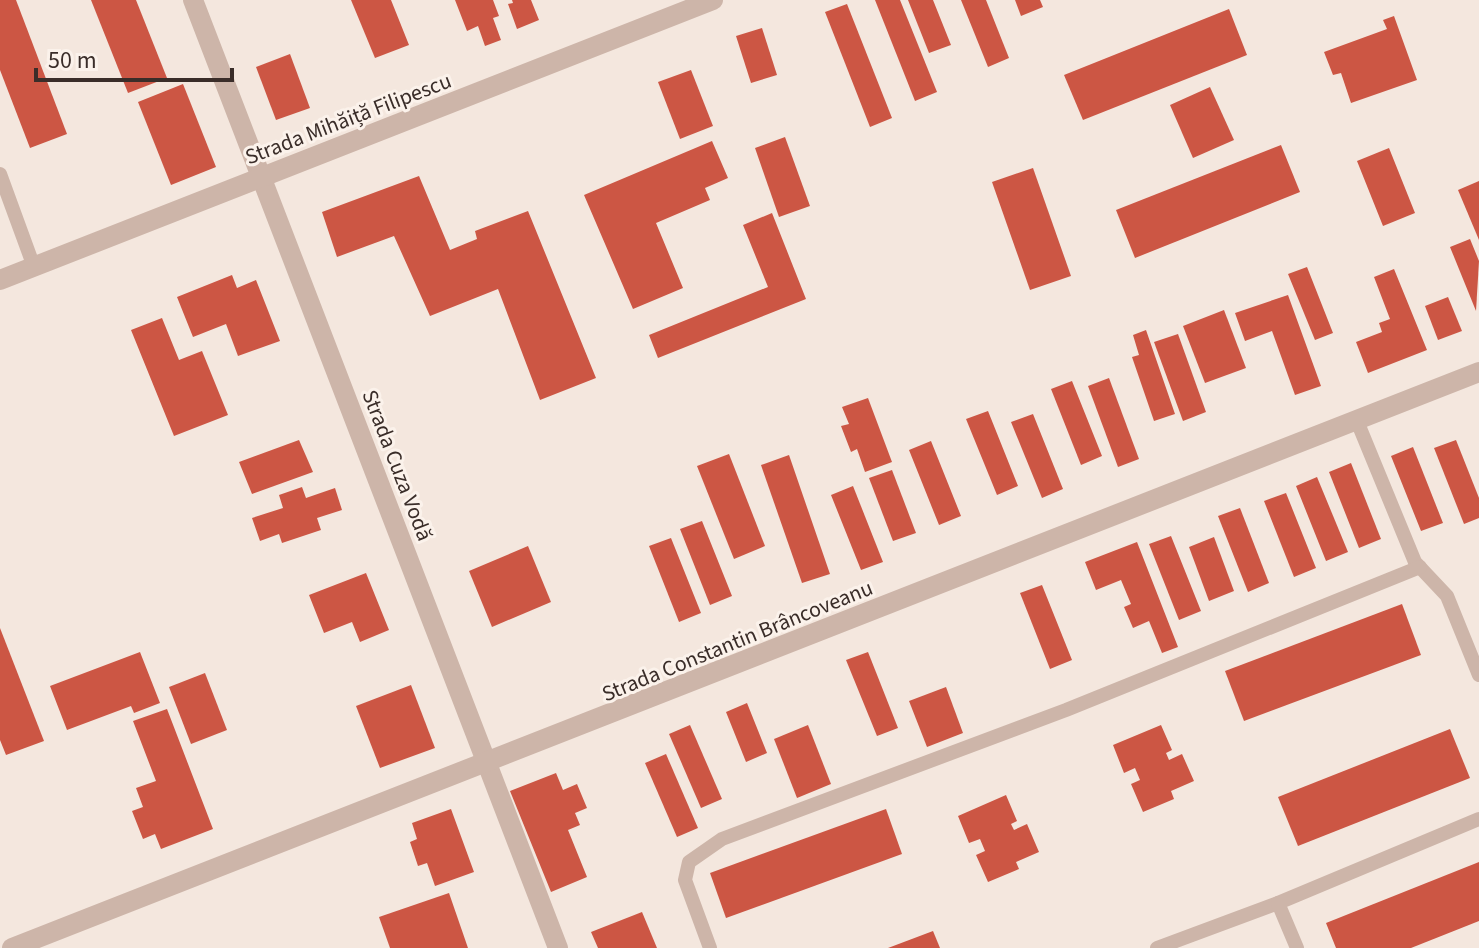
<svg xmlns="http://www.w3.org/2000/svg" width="1479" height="948" viewBox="0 0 1479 948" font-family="'Source Sans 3',sans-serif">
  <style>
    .building { fill: #cc5644 }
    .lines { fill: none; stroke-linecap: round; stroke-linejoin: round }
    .service { stroke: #cdb5a9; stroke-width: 14 }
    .minor { stroke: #cdb5a9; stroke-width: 20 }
    .labels { text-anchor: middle; stroke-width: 6; stroke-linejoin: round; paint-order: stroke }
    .street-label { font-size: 22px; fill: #3a2d29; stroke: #fbf2eb }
  </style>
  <rect width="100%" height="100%" fill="#f4e7de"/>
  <!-- building -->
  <g class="building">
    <polygon points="0,0 16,0 67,134 30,148 0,70"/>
    <polygon points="91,0 136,0 167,78 128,93"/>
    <polygon points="351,0 391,0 409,45 375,58"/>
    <polygon points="455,0 493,0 499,16 493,18 501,40 485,46 478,26 467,31"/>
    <polygon points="512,0 531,0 539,20 517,29 508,4 513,3"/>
    <polygon points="875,0 900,0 937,92 915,101"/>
    <polygon points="908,0 933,0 951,45 929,53"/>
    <polygon points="961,0 986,0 1009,58 988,67"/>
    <polygon points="1015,0 1040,0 1043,7 1021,16"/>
    <polygon points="847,4 892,118 870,127 825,12"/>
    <polygon points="1229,9 1247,55 1083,120 1064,75"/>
    <polygon points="1394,16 1417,80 1351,103 1341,73 1333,75 1324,52 1387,29 1383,20"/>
    <polygon points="762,28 777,75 751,83 736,36"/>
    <polygon points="290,54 310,108 276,120 256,67"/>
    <polygon points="691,70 713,126 680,139 658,82"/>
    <polygon points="183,84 216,167 171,185 138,102"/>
    <polygon points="1210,87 1234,140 1193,158 1170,105"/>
    <polygon points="785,137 810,206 779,217 755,148"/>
    <polygon points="712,141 728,178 705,188 710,200 656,223 683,288 633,309 584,195"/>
    <polygon points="1281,145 1300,192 1135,258 1116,210"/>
    <polygon points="1389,148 1415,213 1383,226 1357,161"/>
    <polygon points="1033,168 1071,276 1030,290 992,182"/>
    <polygon points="419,176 450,250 477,239 475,231 528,211 596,378 540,400 498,289 430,316 394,236 337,257 322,212"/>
    <polygon points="1479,181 1479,240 1458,190"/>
    <polygon points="772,213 806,299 658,358 649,335 768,287 743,225"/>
    <polygon points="1470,239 1479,261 1476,311 1450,247"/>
    <polygon points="1307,267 1333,333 1315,340 1288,274"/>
    <polygon points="1394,269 1427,350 1368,373 1356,342 1382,332 1379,323 1390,319 1374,277"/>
    <polygon points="232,275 237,288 256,280 280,341 238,356 226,324 193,337 177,297"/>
    <polygon points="1288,295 1321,386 1295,395 1272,331 1245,341 1235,313"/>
    <polygon points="1448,297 1462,331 1438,340 1425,306"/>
    <polygon points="1224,310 1246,368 1205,383 1183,326"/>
    <polygon points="162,318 179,360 202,351 228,415 174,436 131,330"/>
    <polygon points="1146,330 1175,414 1154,421 1132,357 1139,355 1133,335"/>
    <polygon points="1178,334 1206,412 1183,421 1154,342"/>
    <polygon points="1109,378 1139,459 1118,467 1088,386"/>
    <polygon points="1072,381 1102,456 1081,465 1051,389"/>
    <polygon points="868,398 892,462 865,472 857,449 851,452 841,426 849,424 842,407"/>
    <polygon points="988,411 1018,486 997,495 966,419"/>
    <polygon points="1033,414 1063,489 1042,498 1011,422"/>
    <polygon points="299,440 313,472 252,494 239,462"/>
    <polygon points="1456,440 1479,498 1479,518 1464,524 1434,448"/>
    <polygon points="931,441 961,516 939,525 909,450"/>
    <polygon points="1413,447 1443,523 1421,531 1391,456"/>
    <polygon points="729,454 765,546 734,559 697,466"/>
    <polygon points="789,455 830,574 802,583 761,465"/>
    <polygon points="1351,463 1381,539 1359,548 1329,472"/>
    <polygon points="892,470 916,533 893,541 869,478"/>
    <polygon points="1317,477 1348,552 1326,561 1296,486"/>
    <polygon points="853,486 883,562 861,570 831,495"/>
    <polygon points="302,487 306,498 335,488 342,510 317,518 321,530 282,543 279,534 260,541 252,518 283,508 279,495"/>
    <polygon points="1286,493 1316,568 1294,577 1264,501"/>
    <polygon points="1240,508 1269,583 1248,592 1218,516"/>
    <polygon points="702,521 732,596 710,605 680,529"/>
    <polygon points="1171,536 1201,611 1179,620 1149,544"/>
    <polygon points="1214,537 1234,591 1209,601 1189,547"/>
    <polygon points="671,538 701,613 679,622 649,546"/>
    <polygon points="1137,542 1178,647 1162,653 1149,621 1133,628 1124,607 1131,604 1121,580 1096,590 1085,562"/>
    <polygon points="528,546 551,602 492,627 469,571"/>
    <polygon points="366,573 389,630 360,642 352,622 324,633 309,595"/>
    <polygon points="1042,585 1072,660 1050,669 1020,593"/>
    <polygon points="1402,604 1421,655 1244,721 1225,671"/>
    <polygon points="0,628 44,741 6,755 0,740"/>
    <polygon points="140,652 160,703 134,713 131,706 67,730 50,686"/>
    <polygon points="868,652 898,728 877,736 846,660"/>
    <polygon points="205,673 227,730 191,744 169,687"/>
    <polygon points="411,685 435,748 380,768 356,706"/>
    <polygon points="946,687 963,733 927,747 909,701"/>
    <polygon points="747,703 767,753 746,762 726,712"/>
    <polygon points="167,709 213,829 161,849 155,834 143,839 132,811 143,807 136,788 156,781 133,721"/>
    <polygon points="690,725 722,799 701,808 669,734"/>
    <polygon points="808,725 831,784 797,798 774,739"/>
    <polygon points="1161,725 1172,750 1166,753 1169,760 1182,754 1194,781 1171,791 1174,799 1143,812 1131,784 1140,780 1135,768 1124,773 1113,745"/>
    <polygon points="1450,729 1470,778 1298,846 1278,797"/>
    <polygon points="666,754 698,828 677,837 645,763"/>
    <polygon points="556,773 563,790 577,784 587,808 575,813 580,825 568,830 587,877 551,892 510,791"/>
    <polygon points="1006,795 1017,821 1011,824 1014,830 1027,824 1039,852 1016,862 1019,869 988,882 976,855 985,851 980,839 969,843 958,816"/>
    <polygon points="451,809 474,872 435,886 427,863 418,866 410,842 417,839 412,823"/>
    <polygon points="886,809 902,854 726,918 710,873"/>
    <polygon points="1479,862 1479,921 1411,948 1336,948 1326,923"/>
    <polygon points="449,893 468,948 390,948 379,917"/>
    <polygon points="642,912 657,948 598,948 591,932"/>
    <polygon points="933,931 940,948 888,948"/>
  </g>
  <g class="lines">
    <!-- service -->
    <g class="service">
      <polyline points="0,174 34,267"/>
      <polyline points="1357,421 1415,562 1447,596 1479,675"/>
      <polyline points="710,948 685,880 689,862 722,839 1066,710 1420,567"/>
      <polyline points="1157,948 1278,903"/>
      <polyline points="1297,948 1278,903 1479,819"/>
    </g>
    <!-- minor -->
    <g class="minor">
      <polyline points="193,0 558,948"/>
      <polyline points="0,280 713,0"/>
      <polyline points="12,948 1479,372"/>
    </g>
  </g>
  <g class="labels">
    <!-- street labels -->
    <g class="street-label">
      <text transform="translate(348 118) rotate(-21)" y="8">Strada Mihăiță Filipescu</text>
      <text transform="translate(398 465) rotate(69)" y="8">Strada Cuza Vodă</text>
      <text transform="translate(737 640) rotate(-22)" y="8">Strada Constantin Brâncoveanu</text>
    </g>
  </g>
  <!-- scale -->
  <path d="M36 68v12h196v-12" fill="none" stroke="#3a2d29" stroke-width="4"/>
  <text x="48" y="68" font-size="24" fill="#3a2d29" stroke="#fbf2eb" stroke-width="6" paint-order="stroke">50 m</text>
</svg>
